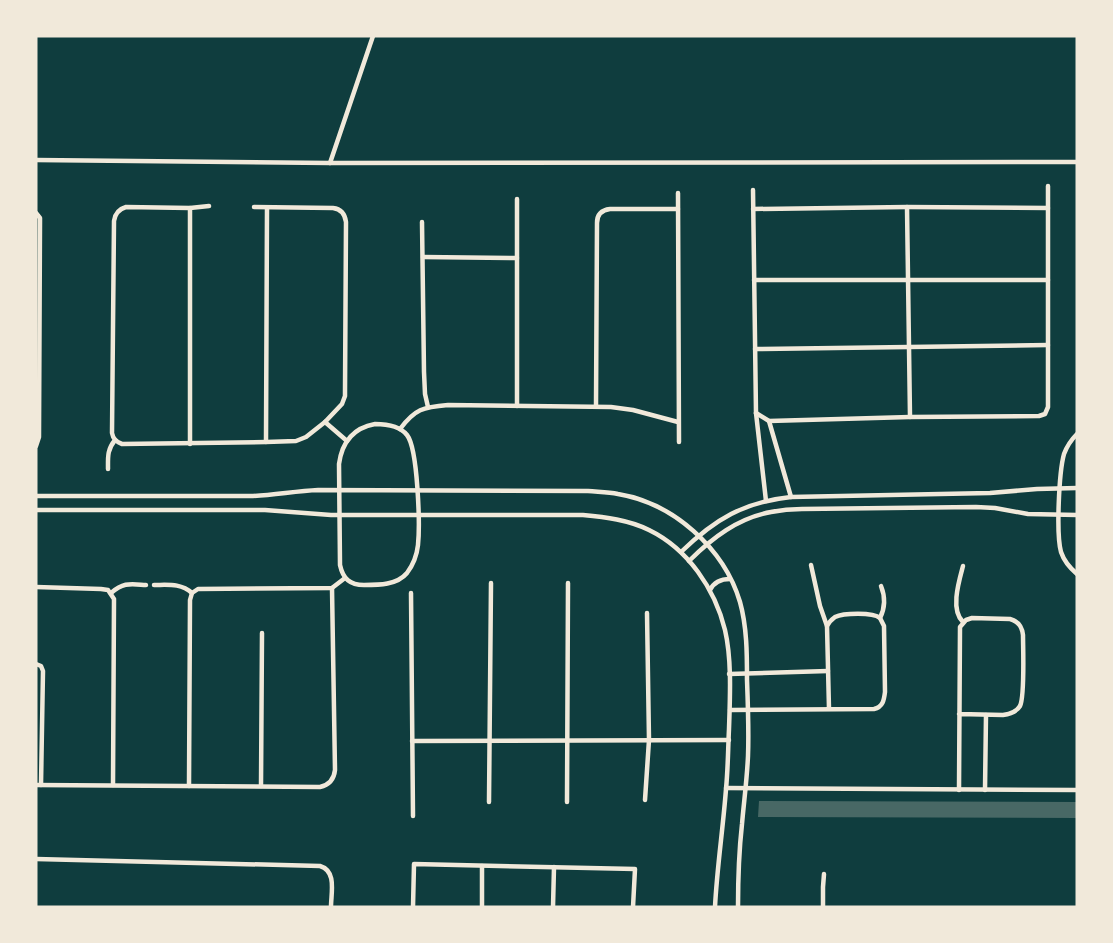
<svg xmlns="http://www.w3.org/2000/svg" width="1113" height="943" viewBox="0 0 1113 943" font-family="'Archivo Narrow',sans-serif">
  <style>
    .building { fill: #486865 }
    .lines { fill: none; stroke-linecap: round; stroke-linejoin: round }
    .minor { stroke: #f1e9da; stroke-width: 4.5 }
  </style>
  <rect width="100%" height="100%" fill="#0f3d3e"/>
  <!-- building -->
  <polygon class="building" points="759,801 1077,802 1077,818 758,817"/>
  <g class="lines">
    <!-- minor -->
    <g class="minor">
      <polyline points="36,160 330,163 1077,162"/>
      <polyline points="330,163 373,36"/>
      <polyline points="753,190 756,413 766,501"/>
      <polyline points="678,193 679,442"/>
      <polyline points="517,199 517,406"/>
      <path d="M209 206 190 208 126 207C119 209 115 214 114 221L112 433C113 439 116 442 122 444L266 442 296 441 306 437 325 422 342 404 345 396V392L346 222C345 214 341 209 333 208L254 207"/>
      <polyline points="907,207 910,417"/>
      <polyline points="753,209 907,207 1048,208"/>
      <polyline points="36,213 40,218 40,222 39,437 36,446"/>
      <polyline points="422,222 424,372 425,394 428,407"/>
      <polyline points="423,257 517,258"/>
      <polyline points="754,280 1048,280"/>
      <polyline points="755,349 1048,345"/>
      <path d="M596 406 597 223C597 215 601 210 610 209H678"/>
      <polyline points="756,413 769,421 910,417 1039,416 1045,414 1048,407 1048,186"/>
      <polyline points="769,421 791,497"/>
      <polyline points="325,422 347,441"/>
      <path d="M375 424C386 424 400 426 407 435 418 449 420 525 418 545 417 554 413 565 407 573 397 585 379 585 364 585 350 585 343 579 340 565L339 464C342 442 353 428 375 424Z"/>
      <path d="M400 429C415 409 423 407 448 405L611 407 633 410 678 422"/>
      <path d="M1077 434C1071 440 1067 446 1064 454 1059 472 1056 534 1061 552 1064 561 1070 568 1077 574"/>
      <polyline points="266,442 267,208"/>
      <polyline points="190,444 190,208"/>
      <path d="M108 469C108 457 107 450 115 440"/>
      <path d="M36 496H253C275 495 296 491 318 490L588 491C598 492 608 492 618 494 673 503 724 548 740 602 747 627 747 654 747 680 748 706 749 731 748 756 747 779 744 801 742 824 739 851 738 879 738 907"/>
      <path d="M36 510H265L331 515H583C605 517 629 520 649 530 688 549 715 589 725 630 732 660 730 698 729 729 728 749 728 769 726 789 723 829 717 867 715 907"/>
      <path d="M681 552C715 519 744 502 791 497L990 493 1037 489 1077 488"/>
      <path d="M689 561C712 538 738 518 771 512 781 510 791 509 802 509L976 507 995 508 1028 514 1077 515"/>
      <polyline points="811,565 820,606 827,626"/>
      <path d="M963 566C959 581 950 610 963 622"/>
      <path d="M154 585C168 585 181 583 192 593"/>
      <polyline points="36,587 101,589 108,590 114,599 113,785"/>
      <path d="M710 590C714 582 721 579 730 579"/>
      <path d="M111 593C124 582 130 584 146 585"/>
      <polyline points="411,593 413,816"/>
      <path d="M880 618C885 608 885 596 881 586"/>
      <polyline points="36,664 41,666 43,671 41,785"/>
      <polyline points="729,674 828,671"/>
      <path d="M730 710 874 709C883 707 884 700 885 692L884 626C883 624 881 620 880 618 873 612 843 613 835 617 831 620 829 622 827 626L829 709"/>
      <polyline points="412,741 729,740"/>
      <path d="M36 785 320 787C329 785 334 780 335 770L332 588"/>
      <polyline points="189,786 190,600 192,593 198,589 332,588 345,578"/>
      <polyline points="261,786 262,633"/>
      <polyline points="726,788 1077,790"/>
      <path d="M959 790 960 627 966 620 972 618 1010 619C1018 621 1022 626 1023 635 1023 648 1025 696 1020 706 1017 711 1010 714 1003 715L959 714"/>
      <polyline points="985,790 986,715"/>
      <polyline points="645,800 649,740 647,613"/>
      <polyline points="489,802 491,583"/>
      <polyline points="567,802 568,583"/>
      <path d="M36 859 320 866C337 871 331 893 331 907"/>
      <polyline points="413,907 414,864 635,869 633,907"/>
      <polyline points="482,907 482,866"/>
      <polyline points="553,907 554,867"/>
      <polyline points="823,907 823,887 824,874"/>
    </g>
  </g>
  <!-- border -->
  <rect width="1113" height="943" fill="none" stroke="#f1e9da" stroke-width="75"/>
</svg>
